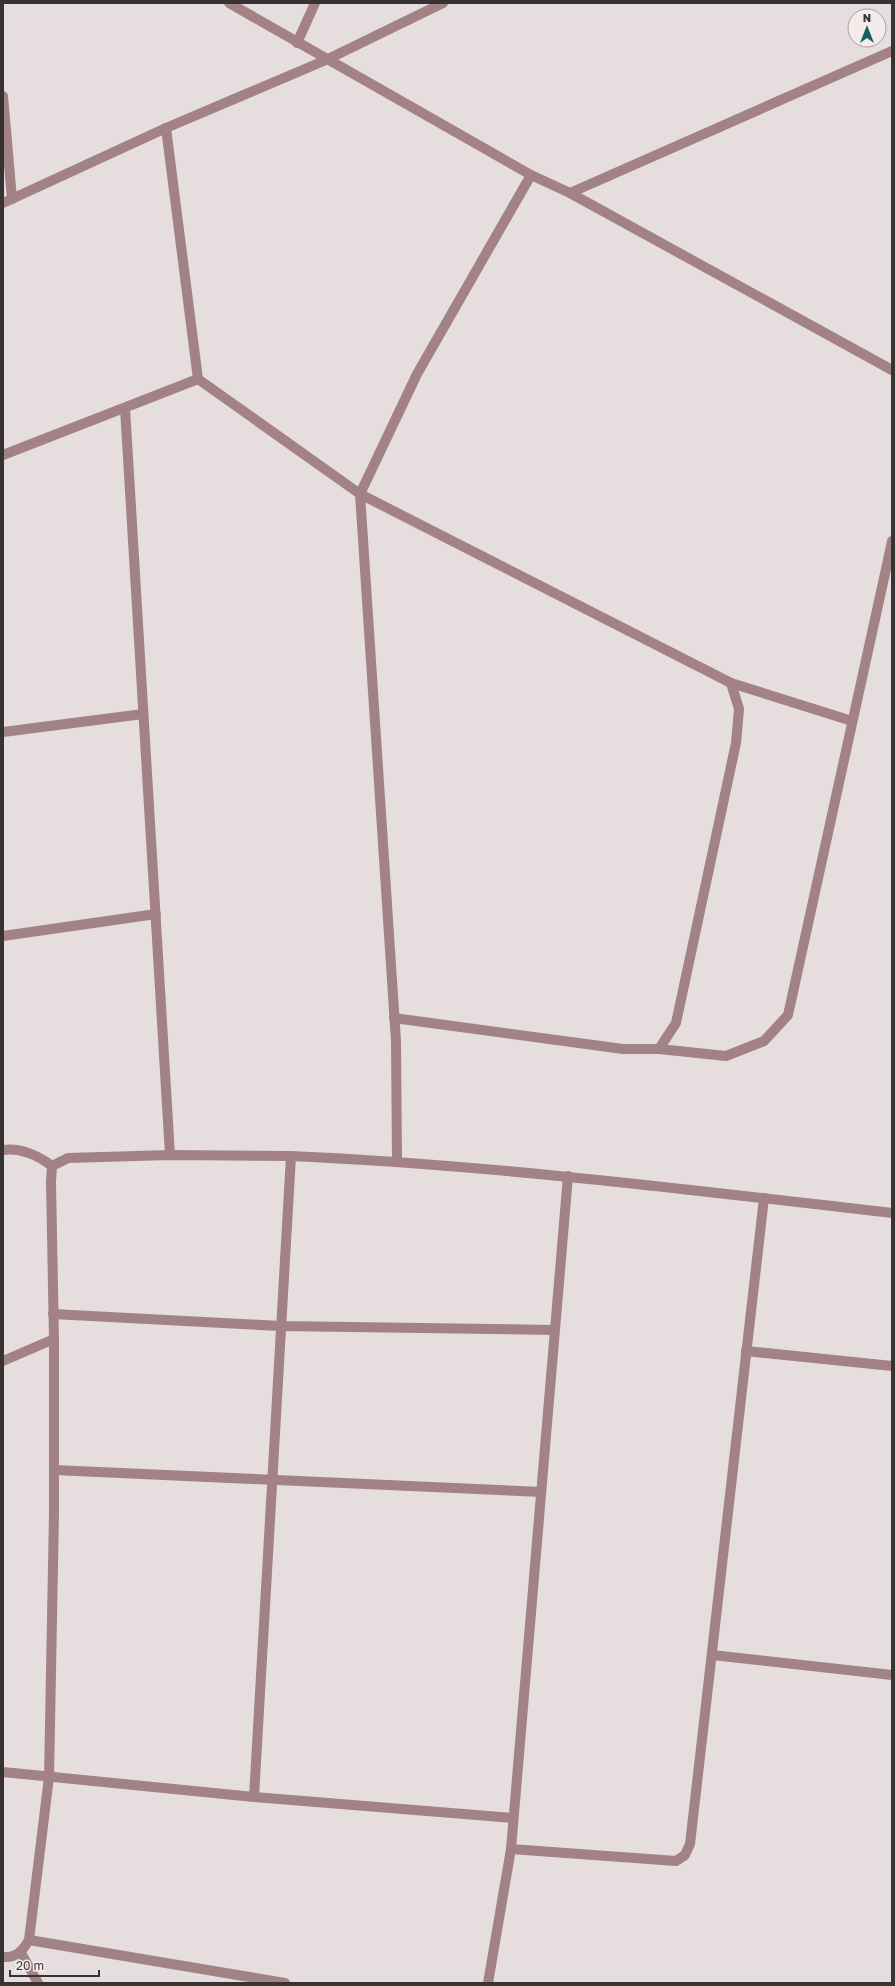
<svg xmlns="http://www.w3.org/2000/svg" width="895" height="1986" viewBox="0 0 895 1986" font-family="'Golos Text',sans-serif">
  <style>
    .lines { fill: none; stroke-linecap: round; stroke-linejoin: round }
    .minor { stroke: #a38286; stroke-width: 10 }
  </style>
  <rect width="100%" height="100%" fill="#e6ddde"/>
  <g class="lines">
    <!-- minor -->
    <g class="minor">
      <polyline points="229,3 531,175 570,193 892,370"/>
      <polyline points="297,43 315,3"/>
      <polyline points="3,96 12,199"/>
      <polyline points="570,193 892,51"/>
      <polyline points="3,203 166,128 326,60 443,3"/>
      <polyline points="198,379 360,494 731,683 739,709 736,743 676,1023 659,1049 623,1049 394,1018"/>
      <polyline points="125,408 170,1155"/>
      <polyline points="3,455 198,379 166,128"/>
      <polyline points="888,560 892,541"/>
      <polyline points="731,683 852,721"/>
      <polyline points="3,732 143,714"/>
      <polyline points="3,936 156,914"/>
      <polyline points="659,1049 726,1056 764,1041 788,1015 888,560 892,558"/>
      <path d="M3 1150C20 1147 39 1156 52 1166"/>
      <polyline points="397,1161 396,1041 360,494 417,374 531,175"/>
      <polyline points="53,1314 280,1326 555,1330"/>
      <polyline points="746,1351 892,1366"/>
      <polyline points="3,1361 54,1339"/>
      <polyline points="54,1470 541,1492"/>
      <polyline points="712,1655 892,1675"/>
      <polyline points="3,1772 254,1797"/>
      <path d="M513 1818 254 1797 291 1156C492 1165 692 1190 892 1213"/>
      <polyline points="511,1849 676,1861 685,1855 690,1844 764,1198"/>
      <polyline points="29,1940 285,1983"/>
      <polyline points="21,1953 38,1983"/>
      <path d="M3 1957C17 1958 23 1950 29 1940L49 1777 54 1513V1339L51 1182 52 1166 68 1158 170 1155 291 1156"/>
      <polyline points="488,1983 511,1849 568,1176"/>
    </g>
  </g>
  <!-- border -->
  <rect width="895" height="1986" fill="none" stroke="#373334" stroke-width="8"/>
  <!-- north arrow -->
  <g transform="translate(867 28)"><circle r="19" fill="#f4ebeb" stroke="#a8a1a2"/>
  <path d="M0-3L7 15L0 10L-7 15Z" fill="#14625d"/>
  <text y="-6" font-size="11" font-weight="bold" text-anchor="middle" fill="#373334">N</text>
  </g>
  <!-- scale -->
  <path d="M10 1970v6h89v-6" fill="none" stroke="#373334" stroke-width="2"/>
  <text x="16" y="1970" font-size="12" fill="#373334" stroke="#f4ebeb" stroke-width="3" paint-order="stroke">20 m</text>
</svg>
